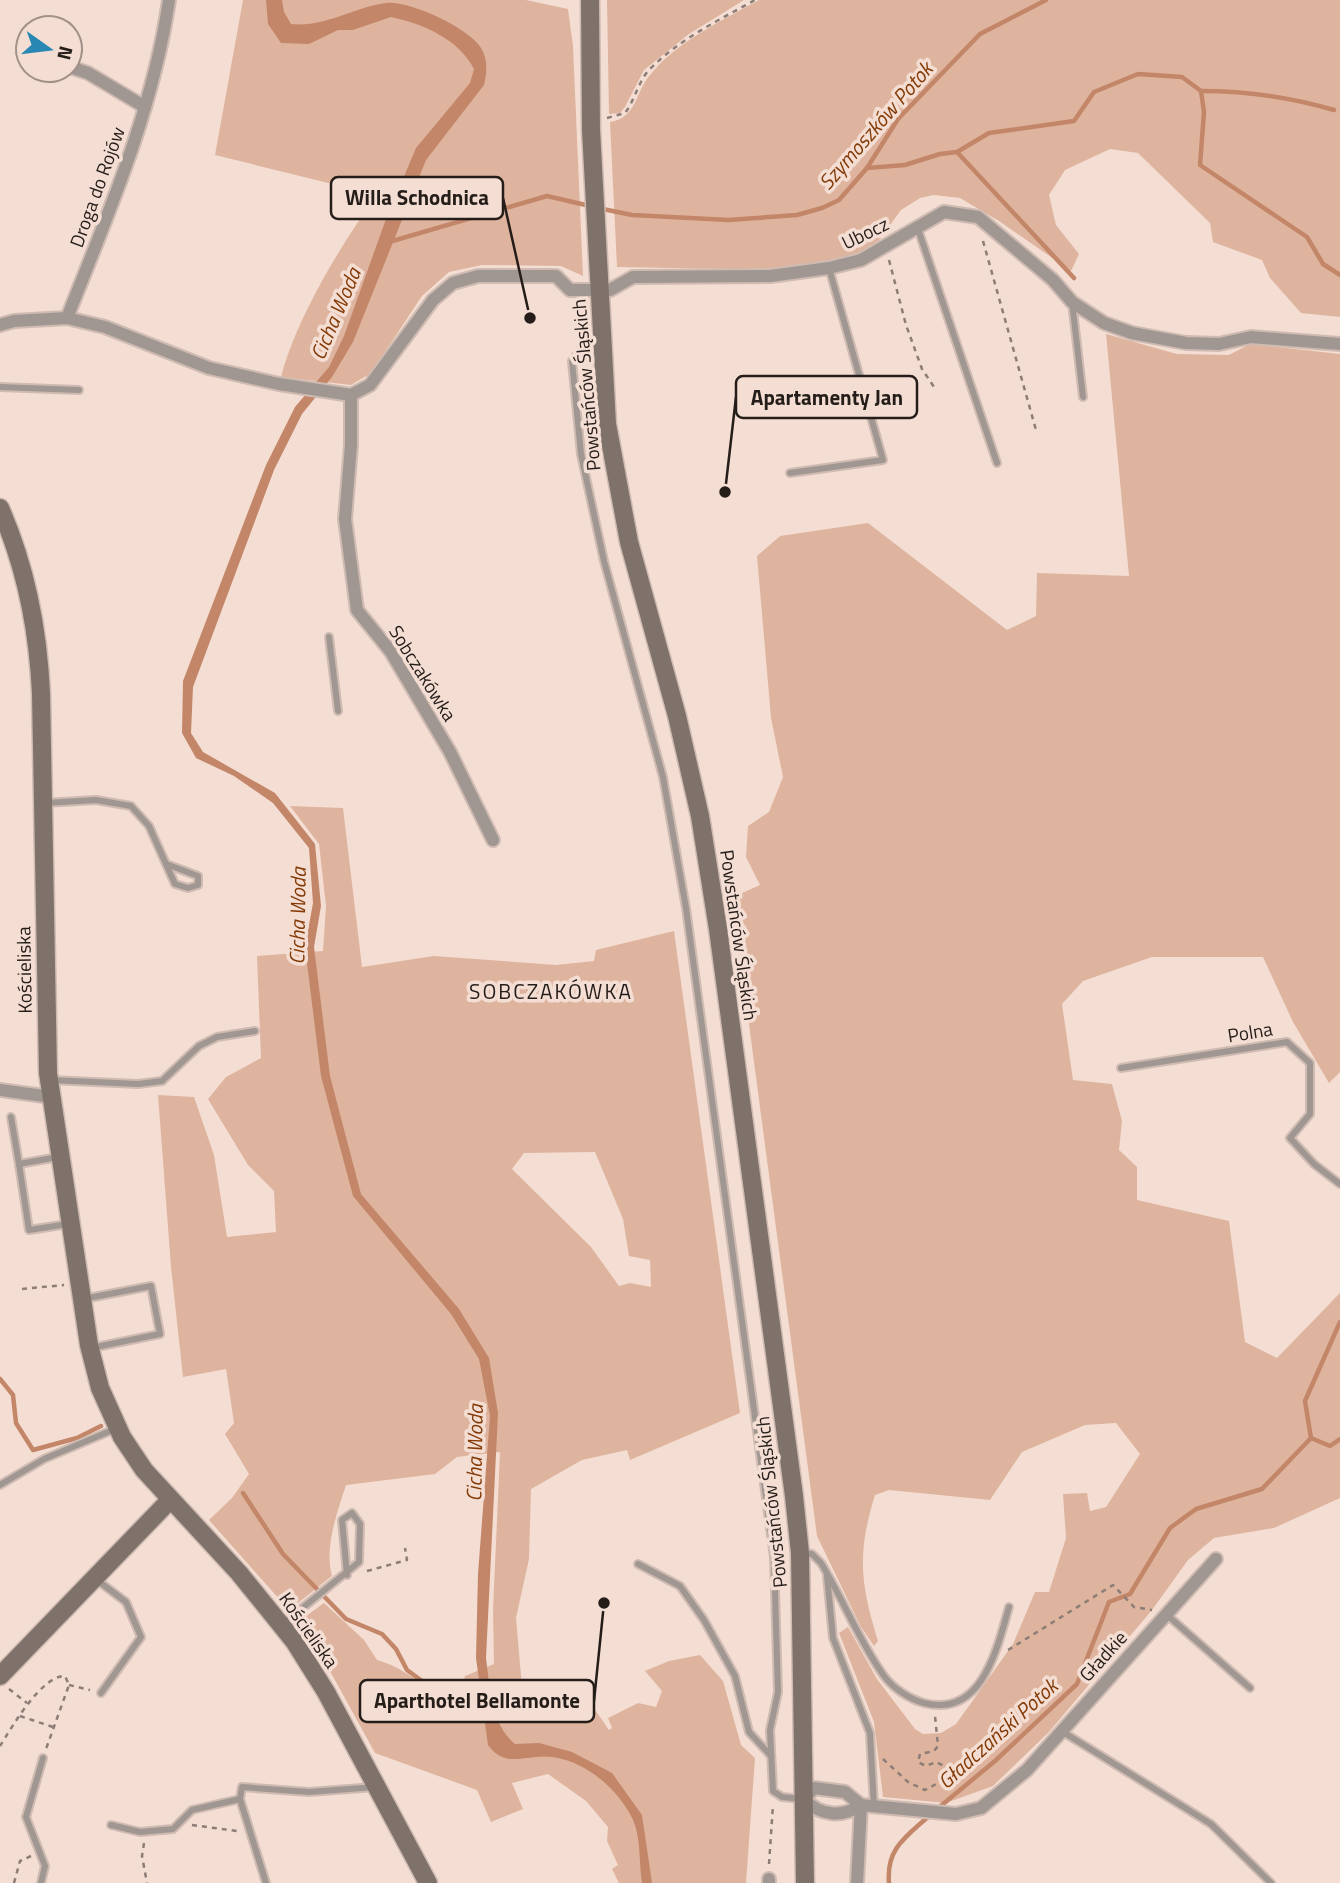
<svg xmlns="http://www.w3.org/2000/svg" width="1340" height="1883" viewBox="0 0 1340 1883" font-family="'Titillium Web',sans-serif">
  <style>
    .green { fill: #deb49f; fill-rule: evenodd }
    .water { fill: #c38668 }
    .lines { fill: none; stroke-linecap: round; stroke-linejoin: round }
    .stream { stroke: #c38668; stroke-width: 4.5 }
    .lane-casing { stroke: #cfbbb2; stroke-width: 10 }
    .street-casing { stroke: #cfbbb2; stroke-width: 16 }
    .secondary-casing { stroke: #cfbbb2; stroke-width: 21 }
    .path { stroke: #8c7d76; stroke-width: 2.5; stroke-dasharray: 5 5; stroke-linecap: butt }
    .lane { stroke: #a09792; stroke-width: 6 }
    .street { stroke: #a09792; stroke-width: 12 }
    .secondary { stroke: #7f726b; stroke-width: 18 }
    .labels { text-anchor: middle; stroke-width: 7; stroke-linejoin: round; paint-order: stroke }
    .street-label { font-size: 19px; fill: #251d19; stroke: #f4ded3 }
    .water-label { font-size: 21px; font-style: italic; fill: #843a07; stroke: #f4ded3 }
    .neighbourhood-label { font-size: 21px; letter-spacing: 2px; fill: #251d19; stroke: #f4ded3 }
    .leader { fill: none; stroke: #251d19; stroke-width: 2.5 }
    .callout-dot { fill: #251d19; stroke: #f4ded3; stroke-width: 2.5 }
    .callout { fill: #f4ded3; stroke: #251d19; stroke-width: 2.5 }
    .callout-label { font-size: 21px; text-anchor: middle; font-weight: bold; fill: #251d19 }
  </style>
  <rect width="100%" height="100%" fill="#f4ded3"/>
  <!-- green -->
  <g class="green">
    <path d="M243 0H526L568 9 573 46 583 276 561 266 482 265 449 272 422 296 371 373 351 385 281 377C296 319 341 244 377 195L215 155Z"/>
    <polygon points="607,0 744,0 689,34 644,70 625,107 620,113 609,114"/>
    <path d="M759 0H1340V317L1301 313 1270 278 1262 260 1213 242 1210 223 1138 153 1110 149 1065 170 1049 195 1056 225 1079 254 1071 271 999 221 960 198 934 195 920 198 901 210 874 247 833 271 617 267 610 122C637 118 635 92 650 75 676 42 723 20 759 0Z"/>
    <path d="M1106 334 1177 354 1229 355 1250 344 1340 354V1072L1329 1083 1293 1022 1263 957H1152L1083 981 1062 1004 1073 1080 1112 1084 1122 1121 1119 1150 1137 1167V1200L1229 1221 1245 1342 1277 1358 1340 1293V1498L1274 1528 1214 1538 1188 1560 1152 1610 1049 1732 993 1786 946 1803 883 1797 874 1722 839 1633 848 1627 877 1679 915 1729 923 1734 941 1733 956 1724 1013 1644 1035 1592H1049L1066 1538 1063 1494 1087 1493 1090 1511 1106 1507 1140 1454 1116 1423 1085 1425 1022 1452 990 1500 889 1490 875 1495C857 1553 860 1583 878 1641L874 1646 861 1627 817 1536 740 957 746 926 738 922 731 898 760 885 746 857 748 826 769 812 783 777 771 718 757 556 780 536 868 523 1007 630 1036 616 1037 573 1129 576Z"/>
    <path d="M290 806 343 808 362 967 434 956 556 965 594 961 596 950 674 931 740 1413 630 1460 627 1450 582 1460 531 1489 529 1559 516 1618 522 1687 557 1718 589 1701 609 1730 612 1728 608 1718 638 1703 656 1707 662 1691 645 1671 669 1661 700 1655 723 1681 741 1745 755 1758 746 1883H619L612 1869 618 1865 607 1841 608 1827 586 1801 548 1774 512 1783 523 1809 491 1822 477 1790 375 1753 325 1662 298 1622 324 1603 364 1640 377 1660C407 1668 430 1692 457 1706L465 1676 494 1664 493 1610 500 1452 457 1457 435 1474 346 1485C337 1513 324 1548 332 1576L289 1610 209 1520 232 1498 249 1474 225 1434 234 1423 226 1369 183 1377 171 1267 158 1095 194 1097 214 1155 227 1237 276 1232 274 1191 248 1165 208 1099 226 1077 261 1058 257 956 323 951 326 906 319 844ZM595 1152 623 1219 629 1256 650 1260 651 1287 630 1283 619 1286 591 1247 512 1169 524 1153Z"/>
  </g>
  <!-- water -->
  <path class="water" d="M266 0H282L284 12 291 24C324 28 357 6 386 3 409 0 469 28 481 48 488 59 487 73 484 85L426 160 353 342 332 377 302 414 274 470 193 687 191 733 203 752 275 793 315 844 321 906 314 947 330 1076 361 1194 459 1309 489 1358 498 1413 486 1658C490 1688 491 1724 515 1744L539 1743 572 1752 612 1773 642 1815 652 1883H642C639 1864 641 1835 632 1818 616 1785 575 1752 536 1757 515 1759 502 1764 488 1745L476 1658 478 1574 490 1416 479 1359 451 1314 353 1196 321 1076 305 947 313 903 309 848 273 803 234 776 196 758 182 733 183 681 266 465 295 407 329 367 344 336 386 219 416 148 470 83 474 69C459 39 423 24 391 17L353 30H338L309 44 281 43 268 24Z"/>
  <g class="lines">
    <!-- stream -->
    <g class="stream">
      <path d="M1201 91C1247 91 1290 97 1334 110"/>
      <polyline points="957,152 1074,278"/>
      <polyline points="867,168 905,165 940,154 957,152 989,133 1074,121 1094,92 1138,74 1182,77 1201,91 1204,112 1200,165 1307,237 1323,264 1340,275"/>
      <polyline points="598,208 632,215 729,220 797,215 822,208 839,200 867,168 898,119 980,34 1046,0"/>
      <polyline points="389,242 547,196 590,206"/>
      <polyline points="0,1379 13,1395 16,1423 33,1450 77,1438 101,1426"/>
      <polyline points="1311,1438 1305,1401 1340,1322"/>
      <polyline points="243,1493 283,1554 346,1619 382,1634 396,1649 407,1670 437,1692 485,1710"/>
      <polyline points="937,1809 995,1761 1077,1684 1109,1602 1130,1594 1170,1528 1196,1509 1262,1489 1311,1438 1330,1446 1340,1439"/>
      <path d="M889 1883C886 1848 906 1837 930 1815"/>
    </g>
    <!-- lane casing -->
    <g class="lane-casing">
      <g id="lane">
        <polyline points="917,226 997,463"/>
        <polyline points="1072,302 1083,397"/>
        <polyline points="599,338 583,346 572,361 581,454 604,561 663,777 686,908 774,1557 778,1692 770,1730 773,1791 782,1797 802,1799"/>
        <polyline points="0,387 79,390"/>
        <polyline points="790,473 883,460 829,268"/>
        <polyline points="329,637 338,711"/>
        <polyline points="45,803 96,800 131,806 149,826 166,864 198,876 198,885 188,888 175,884 166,864"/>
        <polyline points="1121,1068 1287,1042 1310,1063 1310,1114 1290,1138 1314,1164 1340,1184"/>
        <polyline points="50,1080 138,1084 162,1081 199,1046 217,1037 255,1031"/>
        <polyline points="11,1117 19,1164"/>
        <polyline points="58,1157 19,1164 29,1230 68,1224"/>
        <polyline points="83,1299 151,1286 160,1334 91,1348"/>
        <polyline points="0,1485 44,1459 115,1429"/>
        <path d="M800 1553 812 1554 821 1563C843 1599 859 1641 884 1676 893 1688 909 1699 924 1703 982 1718 997 1649 1009 1607"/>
        <polyline points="638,1564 680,1586 704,1620 735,1676 749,1732 771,1756"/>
        <polyline points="827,1576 833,1638 870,1733 874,1806"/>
        <polyline points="97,1580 126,1602 141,1637 101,1693"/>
        <polyline points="1166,1614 1250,1688"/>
        <polyline points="284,1623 359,1562 360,1524 352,1513 342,1520 347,1575"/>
        <polyline points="1063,1732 1211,1824 1271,1883"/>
        <polyline points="111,1825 140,1832 173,1829 192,1810 240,1799"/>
        <polyline points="41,1883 45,1866 26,1817 43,1758"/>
        <polyline points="266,1883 240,1799 242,1787 309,1792 375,1787"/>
      </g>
    </g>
    <!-- street casing -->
    <g class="street-casing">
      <g id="street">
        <polyline points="70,67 88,73 145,107"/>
        <path d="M67 318C108 214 153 111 169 0"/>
        <polyline points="0,325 14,321 67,318 105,327 209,368 279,384 351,395 370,385 433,300 453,283 478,276 556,276 570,290 610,290 633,277 770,276 829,268 861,260 944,212 978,217 1053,280 1072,302 1104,323 1132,333 1186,343 1219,344 1251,337 1340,344"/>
        <polyline points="351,395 351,445 345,519 357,610 391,652 450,752 493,840"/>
        <polyline points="0,1090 51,1097"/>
        <path d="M861 1805C842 1818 820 1816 804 1799L814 1788 845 1792 861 1805 956 1814 981 1808 1027 1770 1216 1559"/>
        <polyline points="769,1879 769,1883"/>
        <polyline points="857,1883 861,1805"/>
      </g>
    </g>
    <!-- secondary casing -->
    <g class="secondary-casing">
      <g id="secondary">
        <polyline points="590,0 591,130 607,424 629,542 677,716 700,816 718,929 794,1496 800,1553 805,1883"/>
        <path d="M0 508C26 567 38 629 41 693L48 1073 89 1345 100 1388 122 1437 144 1470 239 1573 294 1641 326 1692 428 1883"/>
        <polyline points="0,1676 170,1500"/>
      </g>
    </g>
    <!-- path -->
    <g class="path">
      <path d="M607 118 625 113C635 100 638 82 649 70 678 40 719 20 755 0"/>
      <polyline points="983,241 1036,430"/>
      <polyline points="889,260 906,325 922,369 934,387"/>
      <polyline points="22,1289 64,1285"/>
      <polyline points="367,1571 407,1560 405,1548"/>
      <polyline points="1008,1650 1113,1585 1134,1607 1152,1610"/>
      <polyline points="69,1685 90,1690"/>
      <polyline points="9,1689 27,1703"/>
      <polyline points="20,1716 53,1727"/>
      <path d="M0 1746C12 1727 41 1676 65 1676L69 1685 46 1749"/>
      <polyline points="883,1759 908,1782 925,1790 940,1782 946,1767 936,1762 926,1766 918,1762 920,1754 934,1751 938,1746 935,1716"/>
      <polyline points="192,1825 237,1831"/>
      <polyline points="144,1843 142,1856 147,1883"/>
      <polyline points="769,1864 773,1805"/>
      <polyline points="14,1883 20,1861 31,1856"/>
    </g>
    <!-- lane -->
    <use href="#lane" class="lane"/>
    <!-- street -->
    <use href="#street" class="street"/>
    <!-- secondary -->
    <use href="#secondary" class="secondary"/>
  </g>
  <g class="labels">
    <!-- street labels -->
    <g class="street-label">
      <text transform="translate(97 187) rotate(-70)" y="7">Droga do Rojów</text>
      <text transform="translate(865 233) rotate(-26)" y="7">Ubocz</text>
      <text transform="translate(586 385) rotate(-95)" y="7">Powstańców Śląskich</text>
      <text transform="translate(423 673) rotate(58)" y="7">Sobczakówka</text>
      <text transform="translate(739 935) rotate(82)" y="7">Powstańców Śląskich</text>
      <text transform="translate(24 970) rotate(-91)" y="7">Kościeliska</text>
      <text transform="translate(1250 1032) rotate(-9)" y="7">Polna</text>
      <text transform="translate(771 1502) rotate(-96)" y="7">Powstańców Śląskich</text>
      <text transform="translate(309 1630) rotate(55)" y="7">Kościeliska</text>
      <text transform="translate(1103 1656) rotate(-48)" y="7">Gładkie</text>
    </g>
    <!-- water labels -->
    <g class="water-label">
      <text transform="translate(876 126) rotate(-49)" y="7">Szymoszków Potok</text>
      <text transform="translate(336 314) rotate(-67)" y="7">Cicha Woda</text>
      <text transform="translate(298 916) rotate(-89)" y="7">Cicha Woda</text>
      <text transform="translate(475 1453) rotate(-89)" y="7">Cicha Woda</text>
      <text transform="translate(998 1734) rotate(-42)" y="7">Gładczański Potok</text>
    </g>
    <!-- neighbourhood labels -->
    <g class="neighbourhood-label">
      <text x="551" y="999">SOBCZAKÓWKA</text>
    </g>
  </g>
  <!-- callouts -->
  <path class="leader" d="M530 318L503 198M725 492L736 397M604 1603L594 1701"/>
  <g class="callout-dot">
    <circle cx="530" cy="318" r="7"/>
    <circle cx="725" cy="492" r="7"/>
    <circle cx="604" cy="1603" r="7"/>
  </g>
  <g class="callout">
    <rect x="331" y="177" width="172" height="42" rx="7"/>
    <rect x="736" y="376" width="181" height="42" rx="7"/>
    <rect x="360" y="1680" width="234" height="42" rx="7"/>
  </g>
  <g class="callout-label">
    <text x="417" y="205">Willa Schodnica</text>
    <text x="827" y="405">Apartamenty Jan</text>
    <text x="477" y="1708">Aparthotel Bellamonte</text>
  </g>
  <!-- north arrow -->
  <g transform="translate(49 49) rotate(104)"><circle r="33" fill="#f4ded3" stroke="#a19189" stroke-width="2"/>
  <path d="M0-5L12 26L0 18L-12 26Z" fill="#2887b3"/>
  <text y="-10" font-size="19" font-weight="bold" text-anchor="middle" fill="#251d19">N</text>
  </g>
</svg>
